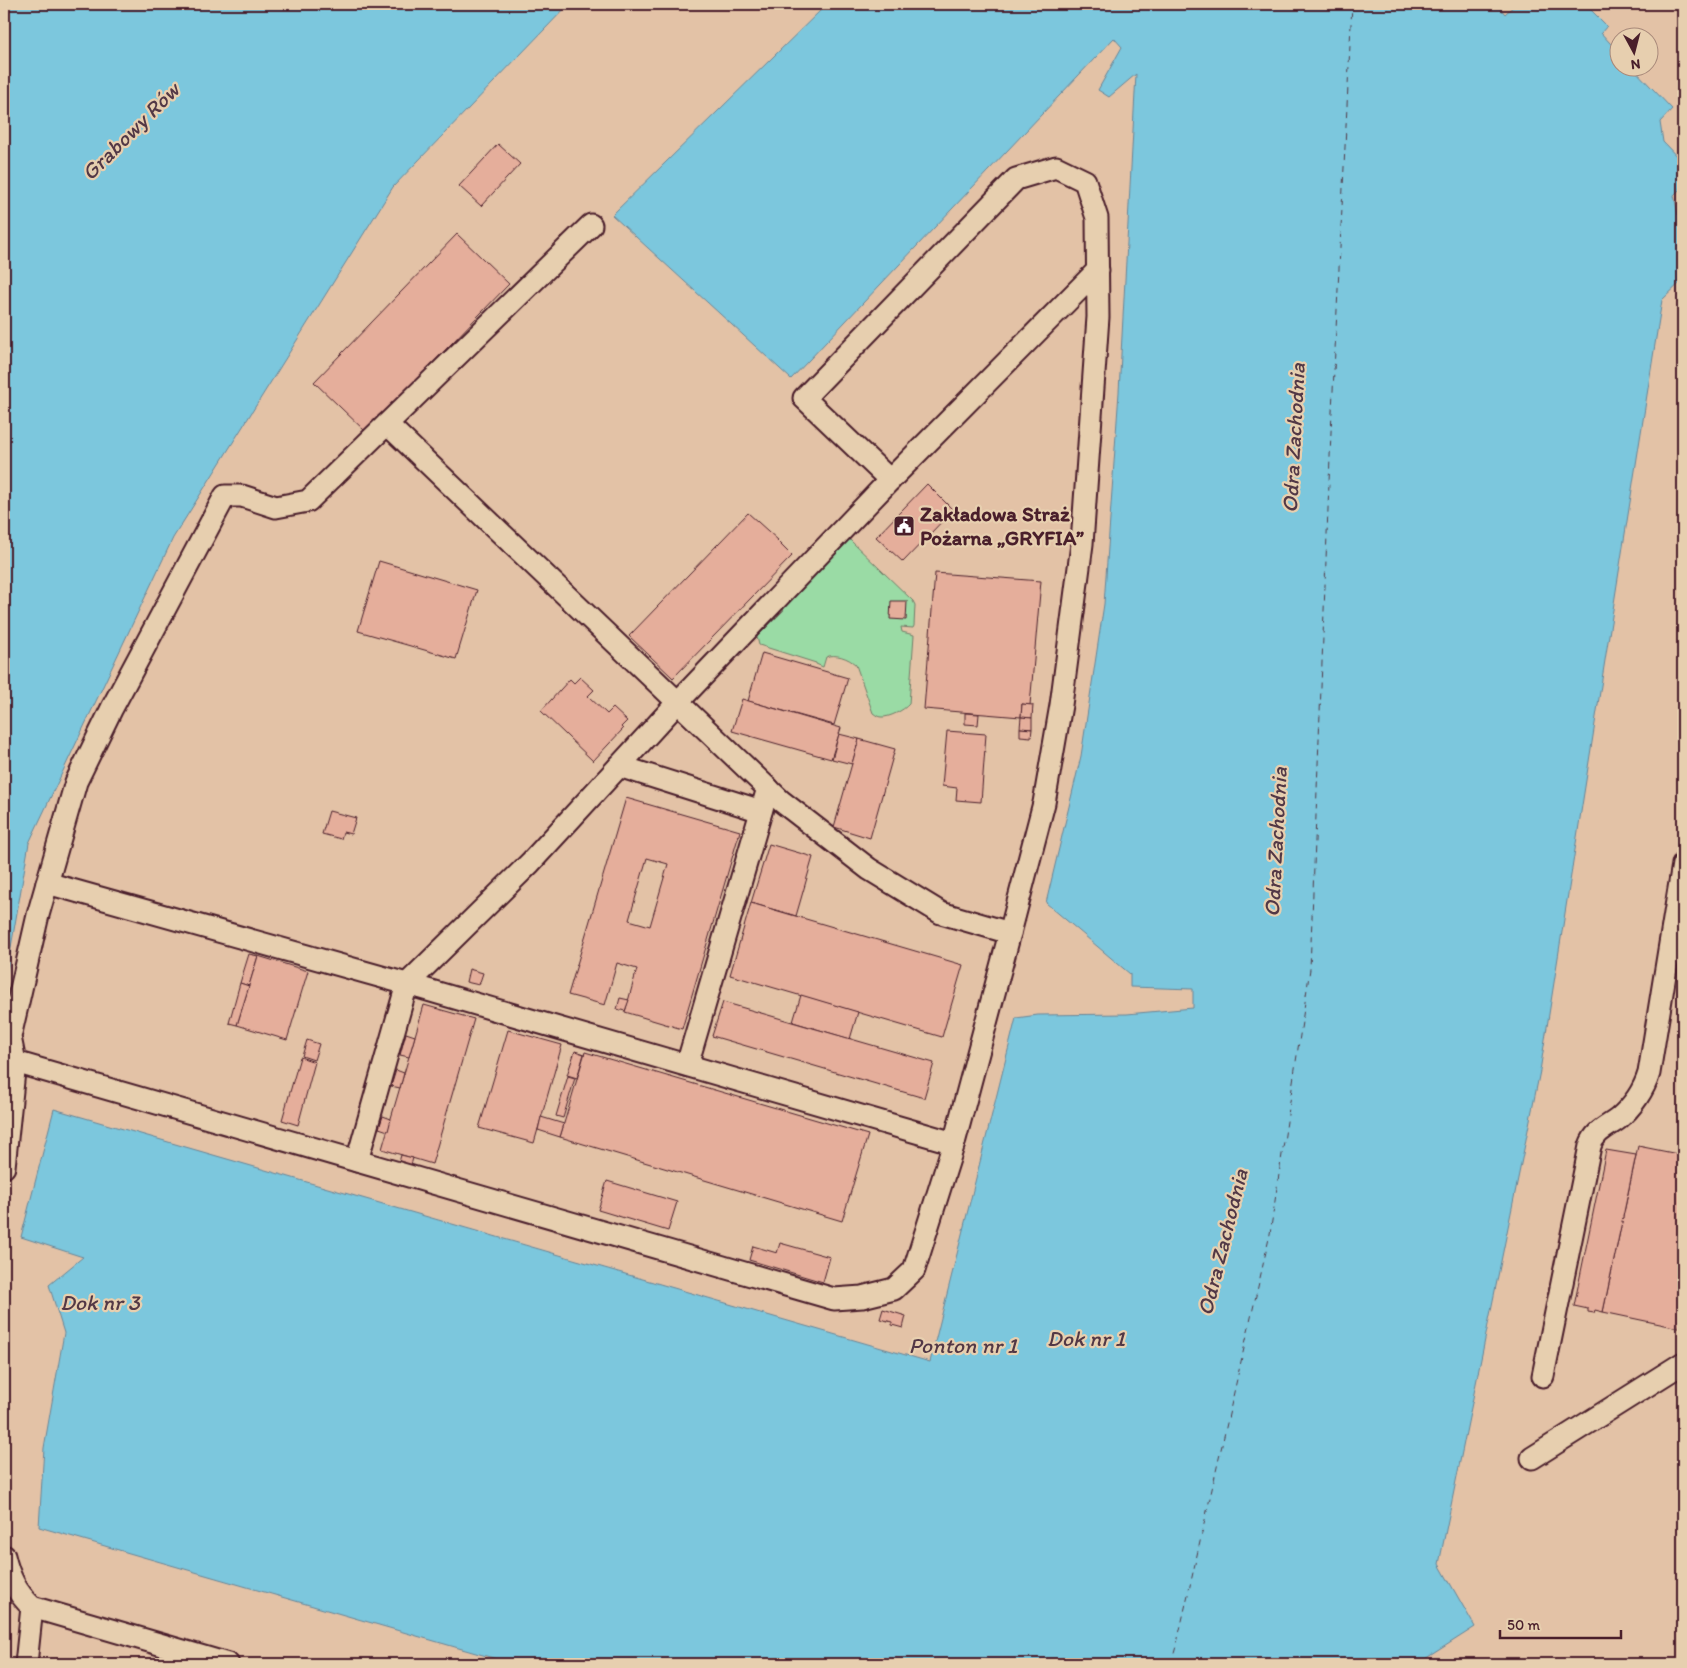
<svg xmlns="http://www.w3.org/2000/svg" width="1687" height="1668" viewBox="0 0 1687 1668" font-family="Itim,sans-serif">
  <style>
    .built { fill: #e3c2a6; fill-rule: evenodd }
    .green { fill: #9adba5; stroke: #727d68 }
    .water { fill: #7cc7dd; stroke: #688496 }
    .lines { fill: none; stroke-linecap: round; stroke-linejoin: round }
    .ferry { stroke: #523846; stroke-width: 1; stroke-dasharray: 6 5; stroke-linecap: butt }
    .building { fill: #e5ae9b; stroke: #4a1f2b; fill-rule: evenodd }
    .minor-casing { stroke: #4a1f2b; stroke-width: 25 }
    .minor { stroke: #e7cfaf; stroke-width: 21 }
    .labels { text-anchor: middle; stroke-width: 4.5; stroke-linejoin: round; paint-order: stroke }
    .poi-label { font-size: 21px; font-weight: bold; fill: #4a1f2b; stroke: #e7cfaf; text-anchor: start }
    .water-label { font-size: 22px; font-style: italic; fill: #523846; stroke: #e7cfaf }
  </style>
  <rect width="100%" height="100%" fill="#e7cfaf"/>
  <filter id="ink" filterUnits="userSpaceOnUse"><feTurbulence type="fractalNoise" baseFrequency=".02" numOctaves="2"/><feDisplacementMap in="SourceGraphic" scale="10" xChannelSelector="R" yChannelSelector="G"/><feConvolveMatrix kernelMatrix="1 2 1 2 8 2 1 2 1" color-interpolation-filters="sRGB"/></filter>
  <g filter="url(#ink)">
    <!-- built -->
    <g class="built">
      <polygon points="569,4 827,4 612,215 791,378 1114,37 1122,47 1109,96 1136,73 1119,392 1104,604 1081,756 1046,903 1130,974 1130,987 1193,989 1193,1008 1127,1014 1038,1015 1016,1018 930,1362 54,1110 83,1257 49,1285 64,1332 44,1448 39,1527 514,1664 4,1664 4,988 29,843 173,538 393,187"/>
      <path d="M1479 4H1683V1664H1294ZM1620 38H1650V68H1620Z"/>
    </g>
    <!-- green -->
    <path class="green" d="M844 540H850L913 601 915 605 914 626 913 628 901 627 902 632 914 635 909 704C904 710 889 718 881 717 878 717 876 715 873 713L856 665C849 658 835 653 826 657L823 667 816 664V663L759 645 757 637 784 610 780 606Z"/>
    <!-- water -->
    <g class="water">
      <polygon points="4,4 569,4 393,187 173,538 29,843 4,988"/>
      <polygon points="827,4 1502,4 1499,7 1505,14 1516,4 1593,4 1589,8 1607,26 1601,33 1619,53 1620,68 1633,68 1672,109 1660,122 1663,142 1683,163 1683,186 1674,195 1678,215 1682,212 1683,213 1683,280 1662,300 1540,1071 1439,1564 1475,1627 1417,1664 514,1664 39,1527 44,1448 64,1333 49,1285 83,1257 21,1237 54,1109 930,1362 1016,1018 1038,1015 1127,1014 1193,1008 1193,989 1130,987 1130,974 1046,903 1081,756 1104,604 1119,392 1136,74 1109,97 1098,90 1122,47 1114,38 791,379 612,215"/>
    </g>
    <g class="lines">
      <!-- ferry -->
      <polyline class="ferry" points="1171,1664 1177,1643 1270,1234 1310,969 1331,432 1352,4"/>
    </g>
    <!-- building -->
    <g class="building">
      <polygon points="498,144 520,164 481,206 459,186"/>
      <polygon points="457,234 509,284 366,432 314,382"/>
      <polygon points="927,484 953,510 903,562 876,537"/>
      <polygon points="748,513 778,540 777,541 792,556 673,678 629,636"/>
      <polygon points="379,561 477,590 456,659 358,631"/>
      <polygon points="935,573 1041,581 1030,705 1022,704 1021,717 924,709"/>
      <polygon points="891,601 907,601 906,620 890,619"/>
      <polygon points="762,653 848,678 834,725 748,701"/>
      <polygon points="580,677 594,690 588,696 607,714 613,708 627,721 621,727 623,729 593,761 541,711 570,679 574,683"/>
      <polygon points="742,699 841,728 831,759 732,731"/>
      <polygon points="1022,704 1033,705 1032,718 1021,717"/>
      <polygon points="965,713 979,714 978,725 965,724"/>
      <polygon points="1021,717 1032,718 1032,729 1020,728"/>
      <polygon points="1020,728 1032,729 1031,737 1020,736"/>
      <polygon points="947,731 986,734 981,802 956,800 957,788 942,786"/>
      <polygon points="839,734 859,739 852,764 832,759"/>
      <polygon points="859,739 895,749 870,838 834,827"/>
      <path d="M626 798 740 831 682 1029 625 1012 637 969 617 963 605 1005 568 995ZM647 858 668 864 650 926 629 920Z"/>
      <polygon points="329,811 356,818 351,834 343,832 341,839 322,834"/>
      <polygon points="769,844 813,857 796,916 751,903"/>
      <polygon points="751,903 963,965 942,1037 730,975"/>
      <polygon points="249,954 258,956 249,986 240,983"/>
      <polygon points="258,956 308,971 287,1040 237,1025"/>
      <polygon points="469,969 483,973 479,985 466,982"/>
      <polygon points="240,983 249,986 237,1025 229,1023"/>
      <polygon points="801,995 858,1012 850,1039 793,1022"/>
      <polygon points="620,998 629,1000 625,1011 617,1009"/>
      <polygon points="723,1002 934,1063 924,1098 712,1036"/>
      <polygon points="424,1005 474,1019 432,1164 382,1149"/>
      <polygon points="508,1030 562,1045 534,1143 479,1128"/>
      <polygon points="406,1033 415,1036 409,1057 400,1055"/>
      <polygon points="307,1040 319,1044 314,1060 302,1056"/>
      <polygon points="575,1051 584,1054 577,1078 567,1075"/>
      <polygon points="585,1052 868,1135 842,1221 560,1137"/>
      <polygon points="300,1057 315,1062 298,1125 282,1120"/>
      <polygon points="396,1070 404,1073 400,1088 391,1086"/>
      <polygon points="568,1076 575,1078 563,1118 556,1116"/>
      <polygon points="383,1116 391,1119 388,1131 379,1128"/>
      <polygon points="541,1117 564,1124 560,1137 538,1130"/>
      <polygon points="1638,1146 1683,1155 1683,1308 1679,1328 1603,1312"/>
      <polygon points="1606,1150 1636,1155 1603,1312 1595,1310 1594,1313 1588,1312 1588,1309 1574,1306"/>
      <polygon points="401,1155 413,1158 411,1165 399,1162"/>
      <polygon points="607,1181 677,1202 668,1231 598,1210"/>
      <polygon points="780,1243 830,1257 823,1282 749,1260 753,1246 777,1253"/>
      <polygon points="883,1309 906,1316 903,1328 892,1325 892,1322 880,1319"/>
    </g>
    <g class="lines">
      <!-- minor casing -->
      <g class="minor-casing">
        <g id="minor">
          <polyline points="387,424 781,801 869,869 941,913 1010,933 1044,803 1061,705 1082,544 1098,317 1097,218 1085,181 1056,167 1016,179 804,398 890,480"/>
          <polyline points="619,766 761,811"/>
          <polyline points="47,883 407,984 357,1161"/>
          <polyline points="15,1062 834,1299 862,1297 894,1289 914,1270 954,1143 1010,933"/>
          <polyline points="687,1065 768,788"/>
          <polyline points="954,1143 407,984 530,863 678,702 890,480 1098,270"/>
          <polyline points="4,1167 15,1062 10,1037 38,915 76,782 112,708 225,496 242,496 276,507 308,501 591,225"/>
          <path d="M1543 1376 1590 1146C1595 1131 1606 1128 1618 1119 1632 1107 1644 1090 1649 1073L1683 864"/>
          <polyline points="1532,1458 1683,1363"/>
          <path d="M4 1556C9 1577 16 1592 32 1607L228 1664"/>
          <polyline points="26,1664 32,1607"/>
        </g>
      </g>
      <!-- minor -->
      <use href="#minor" class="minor"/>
    </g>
  </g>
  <!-- icons -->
  <defs>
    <g id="civic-square" transform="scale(1.125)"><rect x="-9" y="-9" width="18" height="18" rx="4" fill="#4a1f2b" stroke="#e7cfaf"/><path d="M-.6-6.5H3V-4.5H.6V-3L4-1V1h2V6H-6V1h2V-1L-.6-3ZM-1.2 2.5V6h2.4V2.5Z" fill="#fff"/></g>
  </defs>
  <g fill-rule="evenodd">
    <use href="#civic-square" x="904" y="526"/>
  </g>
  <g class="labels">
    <!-- poi labels -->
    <g class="poi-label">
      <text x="920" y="521">Zakładowa Straż<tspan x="920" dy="24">Pożarna „GRYFIA”</tspan></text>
    </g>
    <!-- water labels -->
    <g class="water-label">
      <text transform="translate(130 131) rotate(-45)" y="8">Grabowy Rów</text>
      <text transform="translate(1293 438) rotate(-87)" y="8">Odra Zachodnia</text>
      <text transform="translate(1275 842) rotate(-87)" y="8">Odra Zachodnia</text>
      <text transform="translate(1222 1242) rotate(-76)" y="8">Odra Zachodnia</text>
      <text x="100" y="1310">Dok nr 3</text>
      <text x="1086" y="1346">Dok nr 1</text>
      <text x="963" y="1353">Ponton nr 1</text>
    </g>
  </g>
  <!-- margin -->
  <rect width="1687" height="1668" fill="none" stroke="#e7cfaf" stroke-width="20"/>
  <rect x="10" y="10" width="1667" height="1648" fill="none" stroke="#4a1f2b" stroke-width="2" filter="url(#ink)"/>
  <!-- north arrow -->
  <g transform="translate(1634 52) rotate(173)"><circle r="24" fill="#e7cfaf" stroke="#a8897a"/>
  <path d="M0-4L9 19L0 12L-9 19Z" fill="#4a1f2b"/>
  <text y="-8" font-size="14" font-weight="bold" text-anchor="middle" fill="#4a1f2b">N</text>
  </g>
  <!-- scale -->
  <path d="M1500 1630v8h121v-8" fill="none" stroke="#4a1f2b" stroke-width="2.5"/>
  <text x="1507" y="1630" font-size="15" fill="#4a1f2b" stroke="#e7cfaf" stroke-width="4" paint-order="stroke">50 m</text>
</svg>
